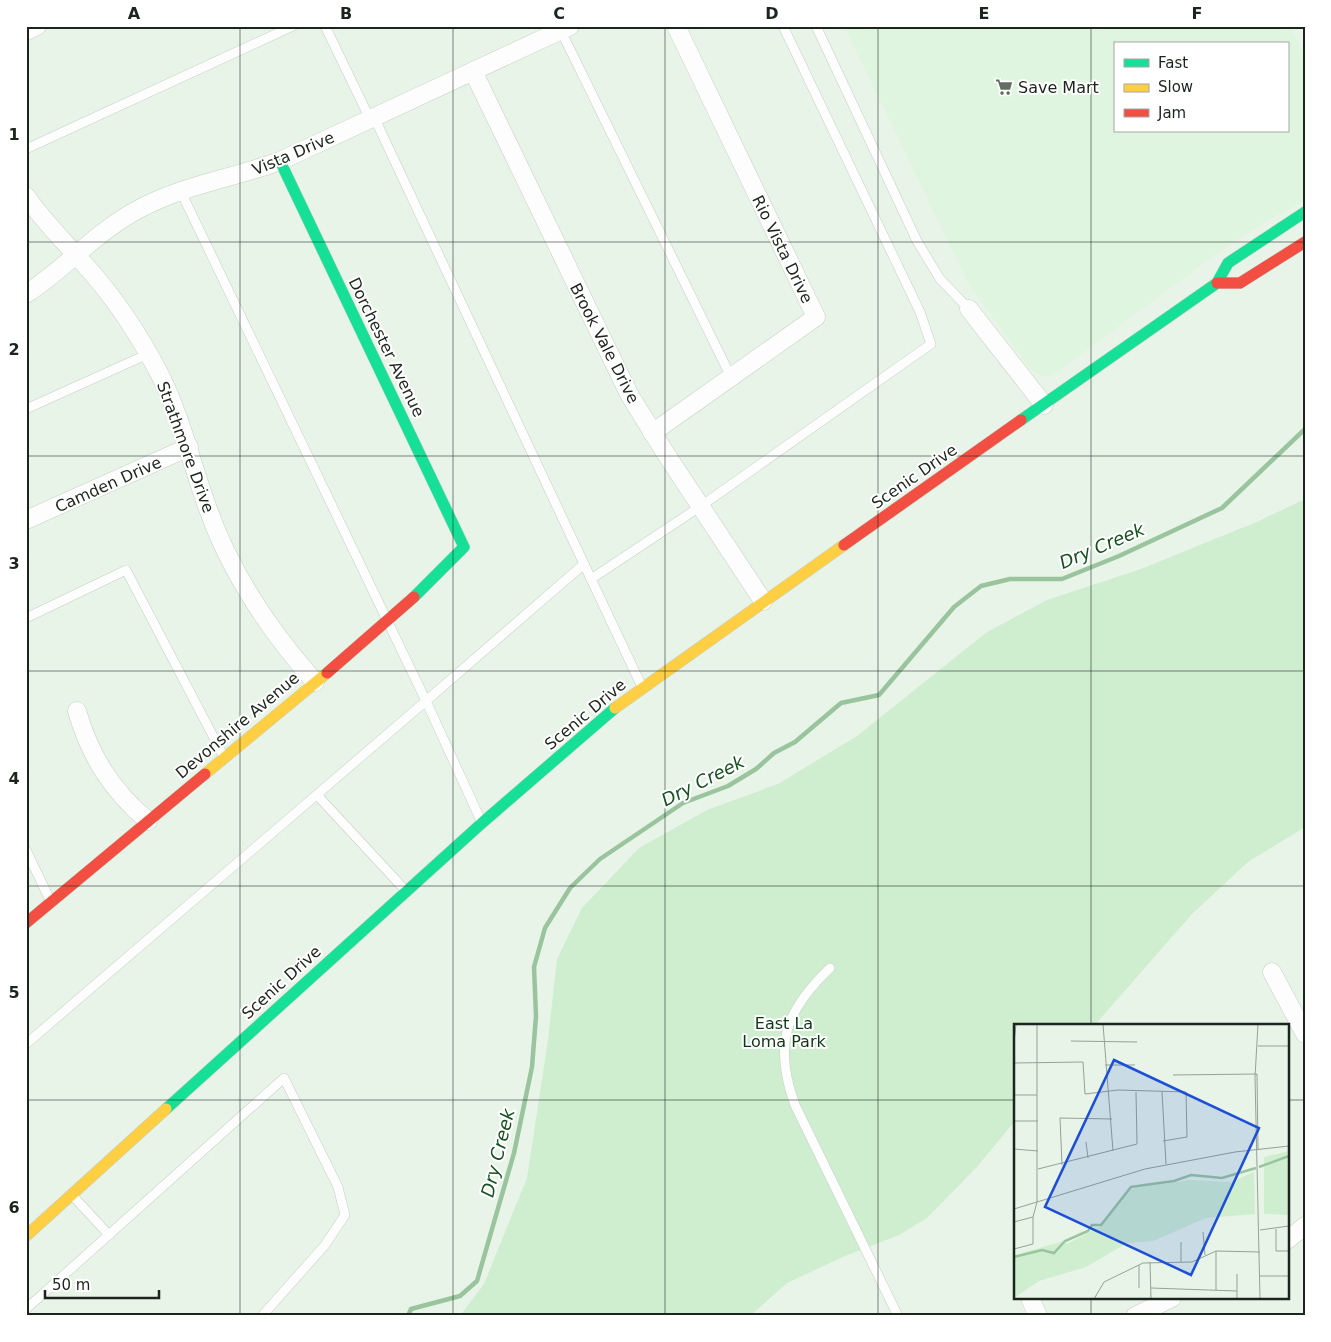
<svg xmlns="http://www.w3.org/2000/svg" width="1331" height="1342" viewBox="0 0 1331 1342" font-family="'DejaVu Sans',sans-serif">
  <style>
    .built { fill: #dff5df; fill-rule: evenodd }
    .green { fill: #ceeecf }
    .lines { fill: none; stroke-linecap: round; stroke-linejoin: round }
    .stream { stroke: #9ac49d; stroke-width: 4.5 }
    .lane-casing { stroke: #c5d0c6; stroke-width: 10 }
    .street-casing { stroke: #c5d0c6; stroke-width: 19 }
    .fast-casing { stroke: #c5d0c6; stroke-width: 12 }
    .slow-casing { stroke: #c5d0c6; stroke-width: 12 }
    .jam-casing { stroke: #c5d0c6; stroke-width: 12 }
    .lane { stroke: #fcfdfc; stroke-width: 9 }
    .street { stroke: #fcfdfc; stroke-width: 18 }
    .fast { stroke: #16e098; stroke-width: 11 }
    .slow { stroke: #ffcf43; stroke-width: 11 }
    .jam { stroke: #f24e42; stroke-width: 11 }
    .grid { fill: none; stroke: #1c251d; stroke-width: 1; stroke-opacity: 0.55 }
    .labels { text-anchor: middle; stroke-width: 4; stroke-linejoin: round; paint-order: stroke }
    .poi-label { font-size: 16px; fill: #1c251d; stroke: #fff; text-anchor: start }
    .street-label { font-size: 16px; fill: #1c251d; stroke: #fff }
    .park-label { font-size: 16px; fill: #0e3715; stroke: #fff }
    .water-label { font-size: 18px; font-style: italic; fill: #15501f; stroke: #fff }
    .inset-river { fill: none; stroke: #9ac49d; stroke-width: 2.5 }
    .inset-road { fill: none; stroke: #96a197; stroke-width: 1 }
    .view { fill: #1d4ed8; fill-opacity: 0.15; stroke: #1d4ed8; stroke-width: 2.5 }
    .inset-edge { fill: none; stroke: #1c251d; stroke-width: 2.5 }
    .neatline { fill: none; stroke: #1c251d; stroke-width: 2 }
    .grid-label { font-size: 16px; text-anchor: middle; font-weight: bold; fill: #1c251d }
  </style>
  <rect width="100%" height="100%" fill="#e8f4e8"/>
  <!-- built -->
  <path class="built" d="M844 26H1290L1305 57V201L1264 222 1219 252 1052 376H1041L1030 369 969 285ZM1115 44H1287V131H1115Z"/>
  <!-- green -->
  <polygon class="green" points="1305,499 1305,827 1248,862 1192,914 1094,1026 1015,1026 1015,1121 976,1168 927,1218 899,1235 845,1256 787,1283 750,1316 460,1316 484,1284 527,1178 548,1040 557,959 582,908 639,848 707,810 778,784 857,736 987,632 1047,600 1141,569 1259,521"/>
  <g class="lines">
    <!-- stream -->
    <polyline class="stream" points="408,1316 411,1309 460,1296 477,1281 514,1153 532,1067 536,1016 534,967 545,928 570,888 600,859 683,803 728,786 756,769 774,753 795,742 841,703 879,695 954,607 981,586 1010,579 1062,579 1119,556 1222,508 1305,429"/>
    <!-- lane casing -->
    <g class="lane-casing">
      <g id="lane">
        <polyline points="325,26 370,119"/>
        <polyline points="816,26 917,241 940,279 969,309"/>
        <polyline points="560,29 731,377"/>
        <polyline points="374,117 584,564"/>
        <polyline points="26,149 293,26"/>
        <polyline points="26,409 148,354"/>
        <polyline points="591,579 701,506 931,344 920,312 783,26"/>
        <polyline points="26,618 126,570 224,757"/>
        <polyline points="317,795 406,891"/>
        <polyline points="482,823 426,701 584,564 642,687"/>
        <polyline points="26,850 51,902"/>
        <path d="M830 968C785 1011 773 1045 795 1105L898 1316"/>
        <polyline points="26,1044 426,701 181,192"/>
        <polyline points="73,1196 109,1235"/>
        <polyline points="26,1309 284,1078 338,1187 345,1215 325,1245 262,1316"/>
      </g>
    </g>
    <!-- street casing -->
    <g class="street-casing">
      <g id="street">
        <polyline points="26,31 37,26"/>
        <polyline points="473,71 629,394 664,451 763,601"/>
        <path d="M26 196C43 221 65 242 85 265 114 297 138 333 158 371 181 415 191 463 208 509 231 574 270 631 315 682"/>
        <path d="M26 294C66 268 97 231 139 209 183 185 234 178 280 161L570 26"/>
        <polyline points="969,309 1044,405"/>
        <polyline points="652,433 816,317 676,26"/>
        <polyline points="26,520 189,447"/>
        <path d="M77 711C90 756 112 791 148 821"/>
        <polyline points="1272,972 1305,1034"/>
        <polyline points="1287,1240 1305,1226"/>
        <polyline points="1030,1298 1038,1316"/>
        <polyline points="1135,1316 1172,1298"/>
      </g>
    </g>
    <!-- fast casing -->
    <g class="fast-casing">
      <g id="fast">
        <polyline points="280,161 464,547 414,597"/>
        <polyline points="1021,420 1217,283 1228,263 1305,212"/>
        <polyline points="166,1109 482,823 615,708"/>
      </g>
    </g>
    <!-- slow casing -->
    <g class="slow-casing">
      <g id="slow">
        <polyline points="615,708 844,545"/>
        <polyline points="205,774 327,673"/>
        <polyline points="26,1236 166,1109"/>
      </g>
    </g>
    <!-- jam casing -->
    <g class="jam-casing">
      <g id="jam">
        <polyline points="1217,283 1240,283 1305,242"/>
        <polyline points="844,545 1021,420"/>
        <polyline points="327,673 414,597"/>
        <polyline points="26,923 205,774"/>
      </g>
    </g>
    <!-- lane -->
    <use href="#lane" class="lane"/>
    <!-- street -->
    <use href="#street" class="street"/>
    <!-- fast -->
    <use href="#fast" class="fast"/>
    <!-- slow -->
    <use href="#slow" class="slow"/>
    <!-- jam -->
    <use href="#jam" class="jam"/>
  </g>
  <!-- grid -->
  <path class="grid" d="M240 26V1316M453 26V1316M665 26V1316M878 26V1316M1091 26V1026M26 242H1305M26 456H1305M26 671H1305M26 886H1305M26 1100H1015M1287 1100H1305M1091 1298V1316"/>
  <!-- icons -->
  <defs>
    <g id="supermarket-bare" transform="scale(1.35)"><path d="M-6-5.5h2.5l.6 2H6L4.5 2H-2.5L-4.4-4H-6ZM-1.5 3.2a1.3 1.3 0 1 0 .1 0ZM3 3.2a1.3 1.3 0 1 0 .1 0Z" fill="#636d64" stroke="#fff" stroke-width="2.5" paint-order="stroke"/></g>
  </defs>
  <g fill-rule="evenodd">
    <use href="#supermarket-bare" x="1004" y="87"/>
  </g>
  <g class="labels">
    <!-- poi labels -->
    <g class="poi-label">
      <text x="1018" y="93">Save Mart</text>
    </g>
    <!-- street labels -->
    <g class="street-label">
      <text transform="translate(293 153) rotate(-23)" y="6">Vista Drive</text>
      <text transform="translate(783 249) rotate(64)" y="6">Rio Vista Drive</text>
      <text transform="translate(605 343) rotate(63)" y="6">Brook Vale Drive</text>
      <text transform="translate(387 347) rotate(64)" y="6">Dorchester Avenue</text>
      <text transform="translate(186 447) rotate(70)" y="6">Strathmore Drive</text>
      <text transform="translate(914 476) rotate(-35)" y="6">Scenic Drive</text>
      <text transform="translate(108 484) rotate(-24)" y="6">Camden Drive</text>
      <text transform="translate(585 714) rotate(-40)" y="6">Scenic Drive</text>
      <text transform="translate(237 725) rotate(-40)" y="6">Devonshire Avenue</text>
      <text transform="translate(281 982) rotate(-42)" y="6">Scenic Drive</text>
    </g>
    <!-- park labels -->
    <g class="park-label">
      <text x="784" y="1029">East La<tspan x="784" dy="18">Loma Park</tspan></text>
    </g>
    <!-- water labels -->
    <g class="water-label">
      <text transform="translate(1102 546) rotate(-23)" y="6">Dry Creek</text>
      <text transform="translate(703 781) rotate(-27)" y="6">Dry Creek</text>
      <text transform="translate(498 1153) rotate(-76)" y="6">Dry Creek</text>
    </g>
  </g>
  <!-- overview -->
  <g transform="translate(1014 1024)">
    <rect width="275" height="275" fill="#e8f4e8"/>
    <path d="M275 127V191L250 190V133ZM240 148 241 190 192 194 139 217 113 219 72 243 25 257 0 274V231L50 217 53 220 87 202 117 165 176 156 217 158Z" fill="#ceeecf"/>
    <path class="inset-river" d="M245 143 275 132M0 233 28 226 40 229 51 217 74 207 78 201H87L117 163 160 157 177 151 208 154 242 144"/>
    <path class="inset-road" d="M89 0 99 127M244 0 241 53 246 275M57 17 123 18M0 18 2 0M244 22H275M0 39 69 38 71 70 104 66 172 68 173 113 149 117M91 41H121M243 50 244 126M159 51 243 50M148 68 152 140M0 71H23M0 97H24M72 118 74 134M0 125 24 127M48 141 46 94 98 95M24 145 123 120 122 68M0 185 131 145 221 128 275 122M0 198 19 193M262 205V227H275M246 206 275 202M189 208 191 231M0 225 19 220V193L23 178V0M202 227V266M136 238 137 275M167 238V218M125 241V264M246 252H275M137 264 223 267M80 275 90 258 129 239 178 238 202 227 246 228M223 275V250"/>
    <path class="view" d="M100 36 245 104 177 251 31 183Z"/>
    <rect width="275" height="275" class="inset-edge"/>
  </g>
  <!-- border -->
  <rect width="1331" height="1342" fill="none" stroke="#ffffff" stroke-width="55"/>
  <!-- legend -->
  <rect x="1114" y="42" width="175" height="90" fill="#ffffff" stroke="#a4a8a5"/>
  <rect x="1124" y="59" width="25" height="8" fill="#16e098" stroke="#a4a8a5"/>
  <text x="1158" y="68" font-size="15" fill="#1c251d">Fast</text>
  <rect x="1124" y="84" width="25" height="8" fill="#ffcf43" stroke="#a4a8a5"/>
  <text x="1158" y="92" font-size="15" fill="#1c251d">Slow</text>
  <rect x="1124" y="109" width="25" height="8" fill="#f24e42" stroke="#a4a8a5"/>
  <text x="1158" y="118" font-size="15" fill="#1c251d">Jam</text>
  <!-- scale -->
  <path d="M45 1290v8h114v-8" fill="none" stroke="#1c251d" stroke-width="2.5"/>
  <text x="52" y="1290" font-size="15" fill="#1c251d" stroke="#ffffff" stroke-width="4" paint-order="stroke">50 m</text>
  <rect x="28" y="28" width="1276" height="1286" class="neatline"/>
  <g class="grid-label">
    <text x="134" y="19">A</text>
    <text x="346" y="19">B</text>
    <text x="559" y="19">C</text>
    <text x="772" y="19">D</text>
    <text x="984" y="19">E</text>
    <text x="1197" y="19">F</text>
    <text x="14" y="140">1</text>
    <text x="14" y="355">2</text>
    <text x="14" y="569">3</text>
    <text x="14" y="784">4</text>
    <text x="14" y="998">5</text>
    <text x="14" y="1213">6</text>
  </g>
</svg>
